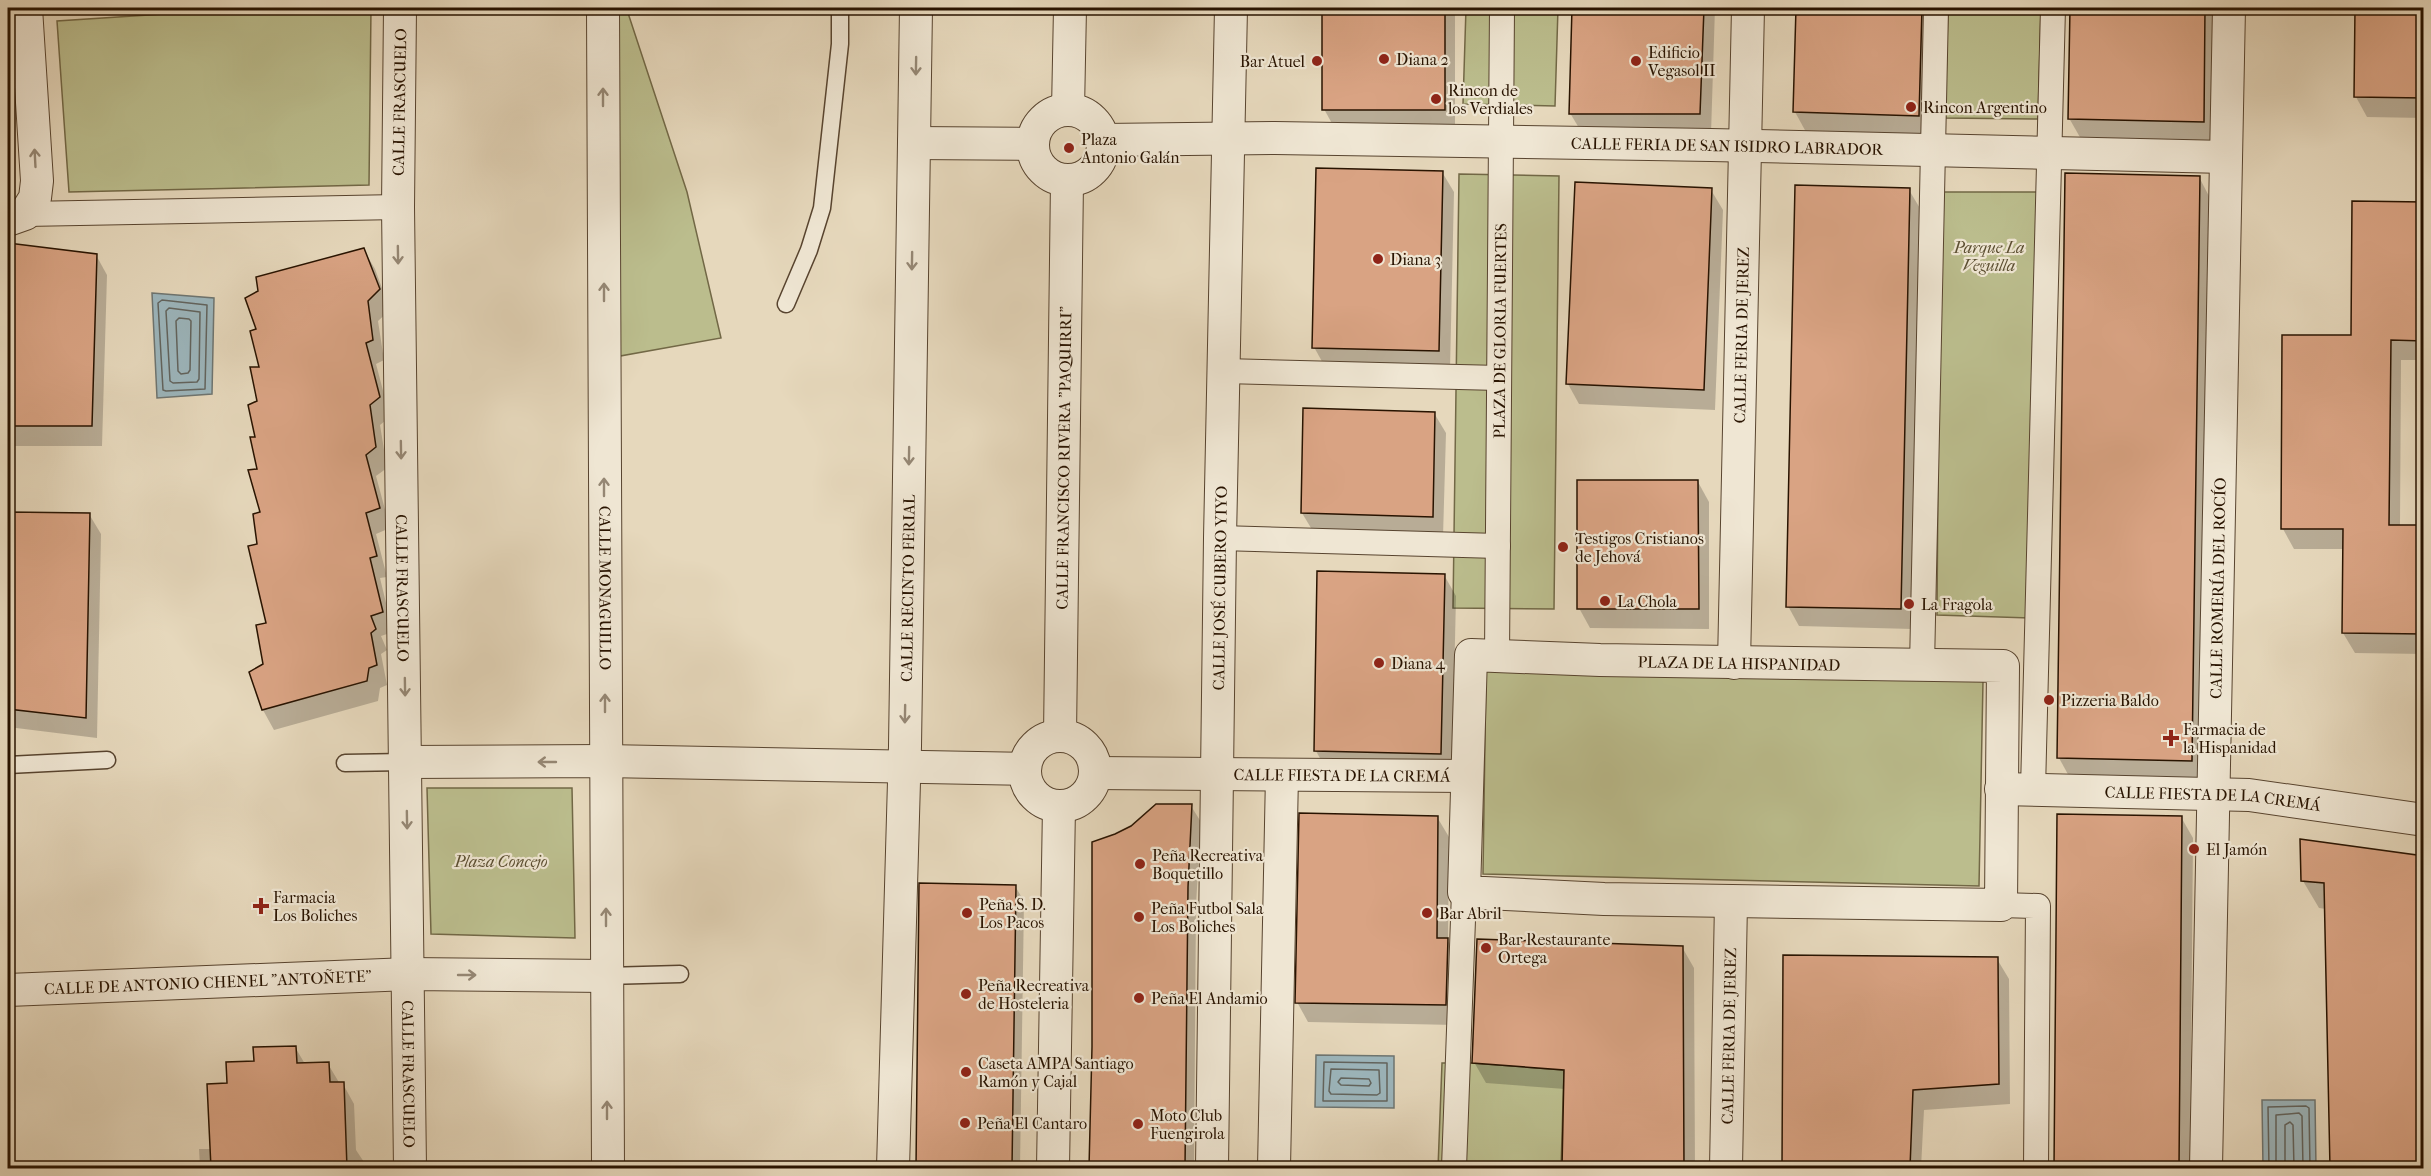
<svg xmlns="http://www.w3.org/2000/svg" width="2431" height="1176" viewBox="0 0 2431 1176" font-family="'IM FELL French Canon',serif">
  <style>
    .green { fill: #bbbd8d; stroke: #726846; stroke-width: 1.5 }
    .water { fill: #9cb6bd; stroke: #6e7571; stroke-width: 1.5 }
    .shadow { fill: #0003 }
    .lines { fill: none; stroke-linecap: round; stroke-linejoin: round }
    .shore { stroke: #62645e; stroke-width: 1.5 }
    .building { fill: #d9a383; stroke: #281300; stroke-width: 1.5 }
    .service-casing { stroke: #58442f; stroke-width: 19 }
    .pedestrian-casing { stroke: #58442f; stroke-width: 26 }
    .minor-casing { stroke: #58442f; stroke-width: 34 }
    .service { stroke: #efe6d3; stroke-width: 16 }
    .pedestrian { stroke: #efe6d3; stroke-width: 24 }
    .minor { stroke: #efe6d3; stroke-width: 32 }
    .oneway { stroke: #958774 }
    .poi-dot { fill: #8f2418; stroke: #efe6d3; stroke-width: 2 }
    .labels { text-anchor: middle; stroke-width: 4.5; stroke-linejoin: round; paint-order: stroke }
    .poi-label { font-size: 16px; fill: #281300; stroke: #efe6d3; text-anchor: start }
    .street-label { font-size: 16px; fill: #281300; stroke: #efe6d3 }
    .park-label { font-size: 16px; font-style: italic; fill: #5b4e31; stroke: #efe6d3 }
  </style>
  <rect width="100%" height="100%" fill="#e6d8bc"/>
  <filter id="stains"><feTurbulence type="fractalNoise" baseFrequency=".00333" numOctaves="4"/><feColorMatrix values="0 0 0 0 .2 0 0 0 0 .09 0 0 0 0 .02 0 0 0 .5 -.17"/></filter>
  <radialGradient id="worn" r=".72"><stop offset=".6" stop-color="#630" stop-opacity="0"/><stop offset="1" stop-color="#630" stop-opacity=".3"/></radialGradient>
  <!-- green -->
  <g class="green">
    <polygon points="256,8 371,8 369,185 69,192 57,21"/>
    <polygon points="606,8 626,8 628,13 687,192 721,338 620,356"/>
    <polygon points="1466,8 1558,8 1555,106 1463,104"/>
    <polygon points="1948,8 2041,8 2038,119 1945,118"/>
    <polygon points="1459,174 1559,176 1554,609 1453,608"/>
    <polygon points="1940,192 2040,192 2030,618 1937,615"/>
    <polygon points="1486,670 1983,681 1979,886 1483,874"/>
    <polygon points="427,788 572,788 575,938 431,934"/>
    <polygon points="1442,1063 1472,1063 1564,1070 1561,1168 1438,1168"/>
  </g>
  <!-- water -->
  <g class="water">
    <polygon points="152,293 214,298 212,394 157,398"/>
    <polygon points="1316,1055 1394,1056 1394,1108 1315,1107"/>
    <polygon points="2262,1100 2315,1100 2316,1168 2263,1168"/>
  </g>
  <!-- shadow -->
  <g class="shadow">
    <polygon points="1324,8 1455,8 1455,130 1335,129 1324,109"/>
    <polygon points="1574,8 1715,8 1711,134 1582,133 1570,113"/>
    <polygon points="1798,8 1933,8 1930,135 1806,132 1795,112"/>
    <polygon points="2071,8 2217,8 2215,141 2081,139 2069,118"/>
    <polygon points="2357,8 2424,8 2424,118 2367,117 2356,97"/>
    <polygon points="1442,172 1454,192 1450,370 1325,367 1314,347"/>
    <polygon points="2199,177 2210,198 2202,780 2070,778 2059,758"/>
    <polygon points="1711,190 1723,210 1715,410 1579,404 1568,384"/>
    <polygon points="1909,190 1921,210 1912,629 1799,626 1788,606"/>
    <polygon points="2424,203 2424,360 2401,360 2400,526 2424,527 2424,654 2355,653 2343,633 2344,549 2294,549 2283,529 2353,337"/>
    <polygon points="8,245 96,255 107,275 102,446 8,446"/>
    <polygon points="363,249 375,269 390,310 378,321 384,360 376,364 390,417 380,425 387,468 376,476 390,528 376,534 387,577 380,578 393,632 381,636 387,650 381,654 387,685 380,688 378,701 274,730 263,710 268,624 259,545 262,513 257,438 261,368"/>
    <polygon points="1305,410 1434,413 1446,433 1443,537 1314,533 1302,513"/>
    <polygon points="1698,482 1709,502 1709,629 1590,628 1579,608"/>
    <polygon points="8,513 89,514 101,534 97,738 8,727"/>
    <polygon points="1444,575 1456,596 1452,774 1327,771 1316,751"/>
    <polygon points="1191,806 1201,822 1196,905 1194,1168 1090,1168 1093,1047 1116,836 1132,827"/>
    <polygon points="2059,816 2181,817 2193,838 2190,1168 2054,1168"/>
    <polygon points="1437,817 1449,837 1448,941 1459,960 1456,1025 1308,1022 1297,1002"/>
    <polygon points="2424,857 2424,1168 2332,1168 2326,909 2319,908 2303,881"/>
    <polygon points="921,884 1015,886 1024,901 1020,1168 917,1168"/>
    <polygon points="1682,947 1694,968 1695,1168 1563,1168 1565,1089 1486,1083 1474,1062"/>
    <polygon points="1784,956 1997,959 2009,979 2010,1104 1924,1110 1921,1168 1783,1168"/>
    <polygon points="295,1047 305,1064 328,1064 340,1084 343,1084 354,1104 356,1150 368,1168 200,1168 199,1149 211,1149 229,1085 255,1062"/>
  </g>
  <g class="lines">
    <!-- shore -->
    <g class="shore">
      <polygon points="162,300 207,305 205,389 166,391 163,390 158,303"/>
      <polygon points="169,308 200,312 199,379 197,382 173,383 170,381 166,311"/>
      <polygon points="179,318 189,319 191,321 190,370 188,373 181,374 178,371 176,321"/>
      <polygon points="1324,1062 1387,1063 1387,1101 1323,1101"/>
      <polygon points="1331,1069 1379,1070 1380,1093 1377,1095 1331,1094 1329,1091"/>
      <polygon points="1341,1078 1369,1079 1371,1083 1369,1086 1341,1085 1338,1082"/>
      <polyline points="2269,1168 2268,1107 2306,1106 2309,1108 2310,1168"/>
      <polyline points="2276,1168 2276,1115 2299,1113 2302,1116 2303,1168"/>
      <polyline points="2285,1168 2285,1125 2290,1122 2293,1125 2294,1168"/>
    </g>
  </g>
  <!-- building -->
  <g class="building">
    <rect x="1322" y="8" width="123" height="102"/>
    <polygon points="1572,8 1704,8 1700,114 1569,114"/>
    <polygon points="1796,8 1922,8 1919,116 1793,112"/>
    <polygon points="2070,8 2205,8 2204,122 2068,119"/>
    <polygon points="2355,8 2424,8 2424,98 2354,97"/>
    <polygon points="1316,168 1443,171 1439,351 1312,348"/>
    <polygon points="2065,173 2200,176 2192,761 2057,758"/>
    <polygon points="1575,182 1712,188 1704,390 1566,384"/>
    <polygon points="1795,185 1910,188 1901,609 1786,607"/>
    <polygon points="2352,201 2424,202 2424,341 2391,340 2389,525 2424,525 2424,634 2342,633 2343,529 2281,529 2282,335 2351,335"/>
    <polygon points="8,243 97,254 92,426 8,426"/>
    <polygon points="364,248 380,289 368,301 373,340 366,343 380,397 370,405 376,447 366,455 380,508 366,513 377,556 370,558 383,612 371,616 376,629 371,633 377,665 369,668 367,681 262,710 249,672 263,664 256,625 266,623 248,546 257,544 253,514 260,512 248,470 257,469 250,437 255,437 248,405 257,401 250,367 259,367 250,331 256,329 245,298 258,291 256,277"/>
    <polygon points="1303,408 1435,412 1433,517 1301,513"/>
    <polygon points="1577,480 1698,480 1699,609 1577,609"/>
    <polygon points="8,512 90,513 86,718 8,709"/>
    <polygon points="1317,571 1445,574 1441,754 1314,751"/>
    <polygon points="1156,804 1192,804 1188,887 1185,1168 1089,1168 1092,1047 1092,842 1115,834 1131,826"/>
    <polygon points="1299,813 1438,816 1437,938 1448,938 1446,1005 1295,1003"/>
    <polygon points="2057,814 2182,816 2179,1168 2054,1168"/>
    <polygon points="2300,839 2424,856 2424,1168 2330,1168 2324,883 2301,881"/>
    <polygon points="919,883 1016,885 1012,1168 916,1168"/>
    <polygon points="1477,939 1683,946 1684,1168 1562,1168 1564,1070 1472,1063"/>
    <polygon points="1783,955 1998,957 1999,1084 1913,1090 1910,1168 1782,1168"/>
    <polygon points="296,1046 297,1063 329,1062 330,1082 344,1082 347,1168 211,1168 207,1084 227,1083 226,1062 254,1061 253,1047"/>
  </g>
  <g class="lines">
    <!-- service casing -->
    <g class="service-casing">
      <g id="service">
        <polyline points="786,304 809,250 822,208 840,44 840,8"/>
        <polyline points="345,763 406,762"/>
        <polyline points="8,765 107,760"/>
        <polyline points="606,976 680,974"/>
      </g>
    </g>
    <!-- pedestrian casing -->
    <g class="pedestrian-casing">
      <g id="pedestrian">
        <polyline points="25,214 398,207"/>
        <polyline points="1224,371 1499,378"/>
        <polyline points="1220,538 1498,546"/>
        <path id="s1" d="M1497 657 1502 8"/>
        <polyline points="1922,666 1936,8"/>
        <polyline points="2033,789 2053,8"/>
        <polyline points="2001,905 2038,906 2036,1168"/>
        <polyline points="1454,1168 1464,892"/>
      </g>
    </g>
    <!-- minor casing -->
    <g class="minor-casing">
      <g id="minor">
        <path id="s2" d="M400 8 398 207 410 1168"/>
        <path id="s3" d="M603 8 608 1168"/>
        <circle cx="1068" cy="145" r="35"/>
        <polyline points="1068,110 1070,8"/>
        <path id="s4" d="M1103 140 1275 138 1711 145 2226 157"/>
        <polyline points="914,143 1033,144"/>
        <polyline points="8,220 25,214 35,198 37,181 26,8"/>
        <polygon points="1471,655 1600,660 2003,666 2001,905 1604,899 1464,892"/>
        <path id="s5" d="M1734 663 1748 8"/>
        <circle cx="1060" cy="771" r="35"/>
        <path id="s6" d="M1060 736 1067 181"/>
        <polyline points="406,762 605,761 1025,769"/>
        <path id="s7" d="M1096 773 1467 776"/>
        <path id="s8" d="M2001 789 2249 795 2424 820"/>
        <path id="s9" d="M8 990 409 974 606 976"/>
        <path id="s10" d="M893 1168 905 746 916 8"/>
        <polyline points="1053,1168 1059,806"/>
        <path id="s11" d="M1212 1168 1220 538 1231 8"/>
        <polyline points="1274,1168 1282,775"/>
        <path id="s12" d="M1726 1168 1731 902"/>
        <path id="s13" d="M2206 1168 2229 8"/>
      </g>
    </g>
    <!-- service -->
    <use href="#service" class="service"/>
    <!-- pedestrian -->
    <use href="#pedestrian" class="pedestrian"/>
    <!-- minor -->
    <use href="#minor" class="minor"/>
  </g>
  <!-- one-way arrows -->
  <defs><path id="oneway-shaft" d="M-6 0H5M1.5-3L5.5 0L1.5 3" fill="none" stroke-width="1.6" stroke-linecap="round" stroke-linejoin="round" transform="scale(1.5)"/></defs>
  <g class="oneway">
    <use href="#oneway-shaft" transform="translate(916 66) rotate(91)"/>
    <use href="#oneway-shaft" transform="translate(603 97) rotate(-90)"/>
    <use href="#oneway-shaft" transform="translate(35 158) rotate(-93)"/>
    <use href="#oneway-shaft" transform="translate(398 255) rotate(89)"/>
    <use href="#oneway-shaft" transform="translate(912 261) rotate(91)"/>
    <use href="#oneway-shaft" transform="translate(604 292) rotate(-90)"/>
    <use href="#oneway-shaft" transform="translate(401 450) rotate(89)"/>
    <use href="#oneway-shaft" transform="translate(909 456) rotate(91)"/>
    <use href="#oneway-shaft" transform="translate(604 487) rotate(-90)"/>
    <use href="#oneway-shaft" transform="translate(405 687) rotate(89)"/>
    <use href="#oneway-shaft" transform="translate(605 703) rotate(-90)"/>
    <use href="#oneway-shaft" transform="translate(905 714) rotate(91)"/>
    <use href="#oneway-shaft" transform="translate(547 762) rotate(180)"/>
    <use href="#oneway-shaft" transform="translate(407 820) rotate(89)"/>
    <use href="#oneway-shaft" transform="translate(606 917) rotate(-90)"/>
    <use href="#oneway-shaft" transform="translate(467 975)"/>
    <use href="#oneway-shaft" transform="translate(607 1110) rotate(-90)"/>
  </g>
  <!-- markers -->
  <g class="poi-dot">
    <circle cx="1384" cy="59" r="6"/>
    <circle cx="1317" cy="61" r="6"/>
    <circle cx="1636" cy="61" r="6"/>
    <circle cx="1436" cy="99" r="6"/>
    <circle cx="1911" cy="107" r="6"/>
    <circle cx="1069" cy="148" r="6"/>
    <circle cx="1378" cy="259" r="6"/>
    <circle cx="1563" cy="547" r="6"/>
    <circle cx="1605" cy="601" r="6"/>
    <circle cx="1909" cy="604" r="6"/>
    <circle cx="1379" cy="663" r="6"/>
    <circle cx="2049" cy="700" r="6"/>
    <path d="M2168 729h6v6h6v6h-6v6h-6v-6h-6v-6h6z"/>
    <circle cx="2194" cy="849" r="6"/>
    <circle cx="1140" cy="864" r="6"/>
    <path d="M258 897h6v6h6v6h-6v6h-6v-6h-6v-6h6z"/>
    <circle cx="967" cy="913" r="6"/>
    <circle cx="1427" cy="913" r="6"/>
    <circle cx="1139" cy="917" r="6"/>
    <circle cx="1486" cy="948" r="6"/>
    <circle cx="966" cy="994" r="6"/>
    <circle cx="1139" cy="998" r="6"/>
    <circle cx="966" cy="1072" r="6"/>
    <circle cx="965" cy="1123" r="6"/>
    <circle cx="1138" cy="1124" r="6"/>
  </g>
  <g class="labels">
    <!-- poi labels -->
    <g class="poi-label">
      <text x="1648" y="58">Edificio<tspan x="1648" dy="18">Vegasol II</tspan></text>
      <text x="1396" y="65">Diana 2</text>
      <text x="1305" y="67" text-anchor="end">Bar Atuel</text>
      <text x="1448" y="96">Rincon de<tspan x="1448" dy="18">los Verdiales</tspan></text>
      <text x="1923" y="113">Rincon Argentino</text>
      <text x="1081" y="145">Plaza<tspan x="1081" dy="18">Antonio Galán</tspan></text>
      <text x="1390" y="265">Diana 3</text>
      <text x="1575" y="544">Testigos Cristianos<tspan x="1575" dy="18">de Jehová</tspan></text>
      <text x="1617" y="607">La Chola</text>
      <text x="1921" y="610">La Fragola</text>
      <text x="1391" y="669">Diana 4</text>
      <text x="2061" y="706">Pizzeria Baldo</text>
      <text x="2183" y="735">Farmacia de<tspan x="2183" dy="18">la Hispanidad</tspan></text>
      <text x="2206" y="855">El Jamón</text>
      <text x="1152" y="861">Peña Recreativa<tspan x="1152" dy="18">Boquetillo</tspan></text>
      <text x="273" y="903">Farmacia<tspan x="273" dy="18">Los Boliches</tspan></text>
      <text x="979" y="910">Peña S. D.<tspan x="979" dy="18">Los Pacos</tspan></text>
      <text x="1151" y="914">Peña Futbol Sala<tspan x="1151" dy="18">Los Boliches</tspan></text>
      <text x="1439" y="919">Bar Abril</text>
      <text x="1498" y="945">Bar Restaurante<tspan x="1498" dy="18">Ortega</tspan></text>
      <text x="978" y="991">Peña Recreativa<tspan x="978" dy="18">de Hosteleria</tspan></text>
      <text x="1151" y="1004">Peña El Andamio</text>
      <text x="978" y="1069">Caseta AMPA Santiago<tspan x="978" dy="18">Ramón y Cajal</tspan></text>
      <text x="1150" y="1121">Moto Club<tspan x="1150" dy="18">Fuengirola</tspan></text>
      <text x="977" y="1129">Peña El Cantaro</text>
    </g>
    <!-- street labels -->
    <g class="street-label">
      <text transform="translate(399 102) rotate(-89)" y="6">CALLE FRASCUELO</text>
      <text dy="6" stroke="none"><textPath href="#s4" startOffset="624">CALLE FERIA DE SAN ISIDRO LABRADOR</textPath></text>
      <text dy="6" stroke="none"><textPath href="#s1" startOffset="326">PLAZA DE GLORIA FUERTES</textPath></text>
      <text dy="6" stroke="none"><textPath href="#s5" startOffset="328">CALLE FERIA DE JEREZ</textPath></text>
      <text dy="6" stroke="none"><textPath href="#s6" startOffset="278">CALLE FRANCISCO RIVERA "PAQUIRRI"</textPath></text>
      <text dy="6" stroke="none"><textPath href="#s2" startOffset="580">CALLE FRASCUELO</textPath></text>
      <text dy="6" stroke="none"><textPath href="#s3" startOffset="580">CALLE MONAGUILLO</textPath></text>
      <text dy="6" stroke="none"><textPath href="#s10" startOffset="580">CALLE RECINTO FERIAL</textPath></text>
      <text dy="6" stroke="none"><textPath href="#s11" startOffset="580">CALLE JOSÉ CUBERO YIYO</textPath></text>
      <text dy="6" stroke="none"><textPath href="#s13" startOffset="580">CALLE ROMERÍA DEL ROCÍO</textPath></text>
      <text transform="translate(1739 663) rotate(1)" y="6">PLAZA DE LA HISPANIDAD</text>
      <text dy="6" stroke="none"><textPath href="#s7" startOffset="246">CALLE FIESTA DE LA CREMÁ</textPath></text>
      <text dy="6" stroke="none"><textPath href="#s8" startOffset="212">CALLE FIESTA DE LA CREMÁ</textPath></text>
      <text dy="6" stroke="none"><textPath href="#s9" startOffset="200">CALLE DE ANTONIO CHENEL "ANTOÑETE"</textPath></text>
      <text dy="6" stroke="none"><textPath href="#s12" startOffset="132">CALLE FERIA DE JEREZ</textPath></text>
      <text dy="6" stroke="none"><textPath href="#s2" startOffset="1066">CALLE FRASCUELO</textPath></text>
    </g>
    <!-- park labels -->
    <g class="park-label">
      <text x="1989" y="253">Parque La<tspan x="1989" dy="18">Veguilla</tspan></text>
      <text x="501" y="867">Plaza Concejo</text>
    </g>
  </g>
  <!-- margin -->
  <rect width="2431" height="1176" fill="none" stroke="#e6d8bc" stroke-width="30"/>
  <rect x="9" y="9" width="2413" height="1158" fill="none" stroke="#281300" stroke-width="3"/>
  <rect x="15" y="15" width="2401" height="1146" fill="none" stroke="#281300" stroke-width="1.5"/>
  <rect width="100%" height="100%" filter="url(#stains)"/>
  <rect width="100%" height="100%" fill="url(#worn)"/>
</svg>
